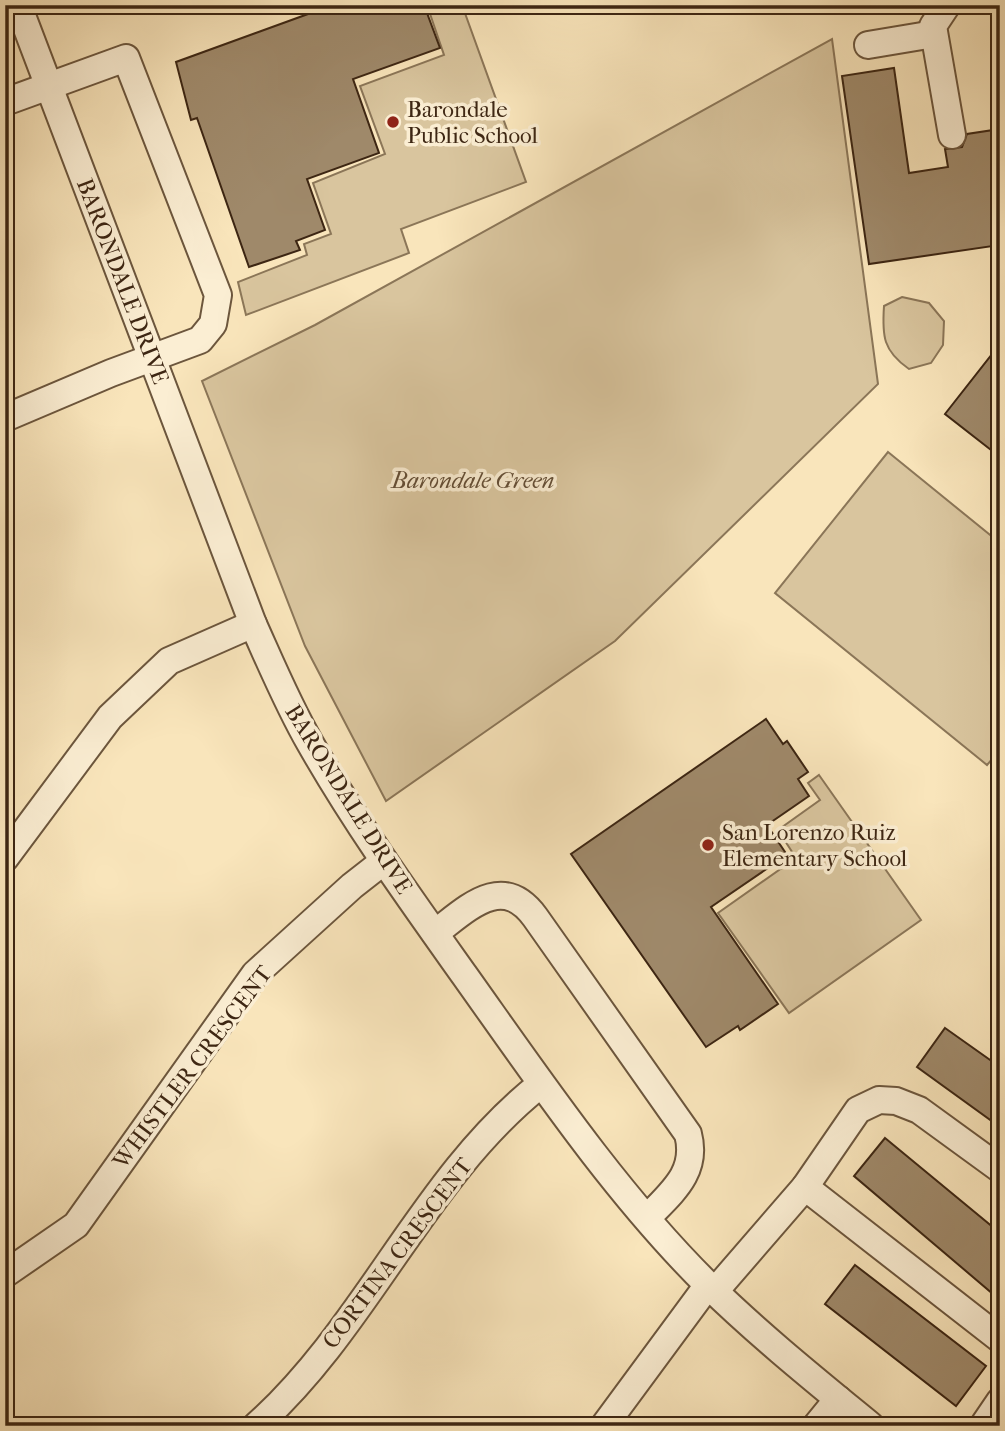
<svg xmlns="http://www.w3.org/2000/svg" width="1005" height="1431" viewBox="0 0 1005 1431" font-family="'IM FELL French Canon',serif">
  <style>
    .green { fill: #d9c59e; stroke: #8b7658; stroke-width: 2 }
    .building { fill: #9f896a; stroke: #3d2613; stroke-width: 2 }
    .lines { fill: none; stroke-linecap: round; stroke-linejoin: round }
    .minor-casing { stroke: #6c563d; stroke-width: 30 }
    .minor { stroke: #fbeed3; stroke-width: 26 }
    .poi-dot { fill: #8f2418; stroke: #fbeed3; stroke-width: 2.5 }
    .labels { text-anchor: middle; stroke-width: 7; stroke-linejoin: round; paint-order: stroke }
    .poi-label { font-size: 23px; fill: #3d2613; stroke: #fbeed3; text-anchor: start }
    .street-label { font-size: 23px; fill: #3d2613; stroke: #fbeed3 }
    .park-label { font-size: 23px; font-style: italic; fill: #644e36; stroke: #fbeed3 }
  </style>
  <rect width="100%" height="100%" fill="#f9e5bb"/>
  <filter id="stains"><feTurbulence type="fractalNoise" baseFrequency=".00286" numOctaves="4"/><feColorMatrix values="0 0 0 0 .2 0 0 0 0 .09 0 0 0 0 .02 0 0 0 .5 -.17"/></filter>
  <radialGradient id="worn" r=".72"><stop offset=".6" stop-color="#630" stop-opacity="0"/><stop offset="1" stop-color="#630" stop-opacity=".3"/></radialGradient>
  <!-- green -->
  <g class="green">
    <polygon points="427,5 462,5 526,182 401,229 409,253 246,315 238,282 307,255 304,244 331,234 313,183 385,154 360,86 444,55"/>
    <polygon points="832,39 878,384 615,641 386,801 305,646 202,381 315,325"/>
    <path d="M902 297 929 303 944 321 943 345 931 363 909 369C883 351 882 336 884 306Z"/>
    <polygon points="888,452 1000,543 1000,750 987,765 775,593"/>
    <polygon points="819,775 921,920 789,1013 718,913 796,858 778,830 820,800 808,783"/>
  </g>
  <!-- building -->
  <g class="building">
    <polygon points="318,5 424,5 440,48 353,79 379,153 307,179 325,230 296,241 300,250 249,267 197,118 191,120 176,62 319,10"/>
    <polygon points="894,68 909,173 948,167 945,149 962,147 967,134 1000,129 1000,245 869,264 842,76"/>
    <polygon points="1000,344 1000,457 945,414"/>
    <polygon points="766,719 783,744 787,741 808,772 798,779 809,796 767,825 787,855 711,907 778,1004 740,1030 738,1026 706,1047 571,854"/>
    <polygon points="945,1028 1000,1067 1000,1127 917,1067"/>
    <polygon points="885,1138 1000,1233 1000,1300 854,1176"/>
    <polygon points="855,1265 986,1366 956,1406 825,1304"/>
  </g>
  <g class="lines">
    <!-- minor casing -->
    <g class="minor-casing">
      <g id="minor">
        <path d="M18 5 253 624C271 664 288 705 310 743 356 824 411 900 465 976 539 1080 616 1194 707 1284 758 1334 815 1380 871 1426"/>
        <polyline points="947,5 933,26 952,135"/>
        <polyline points="868,45 934,34"/>
        <polyline points="5,102 126,58 218,295 213,324 200,340 111,373 5,418"/>
        <polyline points="5,858 110,717 169,661 253,624"/>
        <path d="M435 933C467 909 502 872 535 917L688 1134C698 1172 672 1192 648 1217"/>
        <polyline points="805,1187 1000,1339"/>
        <polyline points="5,1274 76,1225 255,974 352,886 384,861"/>
        <polyline points="715,1291 805,1187 858,1110 879,1100 896,1101 919,1110 1000,1169"/>
        <path d="M256 1426C368 1326 423 1177 541 1084"/>
        <polyline points="604,1426 708,1285"/>
        <polyline points="816,1426 838,1399"/>
        <polyline points="983,1426 1000,1401"/>
      </g>
    </g>
    <!-- minor -->
    <use href="#minor" class="minor"/>
  </g>
  <!-- markers -->
  <g class="poi-dot">
    <circle cx="393" cy="122" r="7"/>
    <circle cx="708" cy="845" r="7"/>
  </g>
  <g class="labels">
    <!-- poi labels -->
    <g class="poi-label">
      <text x="407" y="117">Barondale<tspan x="407" dy="26">Public School</tspan></text>
      <text x="722" y="840">San Lorenzo Ruiz<tspan x="722" dy="26">Elementary School</tspan></text>
    </g>
    <!-- street labels -->
    <g class="street-label">
      <text transform="translate(123 281) rotate(69)" y="8">BARONDALE DRIVE</text>
      <text transform="translate(349 799) rotate(58)" y="8">BARONDALE DRIVE</text>
      <text transform="translate(192 1067) rotate(-53)" y="8">WHISTLER CRESCENT</text>
      <text transform="translate(397 1253) rotate(-53)" y="8">CORTINA CRESCENT</text>
    </g>
    <!-- park labels -->
    <g class="park-label">
      <text x="473" y="488">Barondale Green</text>
    </g>
  </g>
  <!-- margin -->
  <rect width="1005" height="1431" fill="none" stroke="#f9e5bb" stroke-width="28"/>
  <rect x="7" y="7" width="991" height="1417" fill="none" stroke="#3d2613" stroke-width="3.5"/>
  <rect x="14" y="14" width="977" height="1403" fill="none" stroke="#3d2613" stroke-width="2"/>
  <rect width="100%" height="100%" filter="url(#stains)"/>
  <rect width="100%" height="100%" fill="url(#worn)"/>
</svg>
